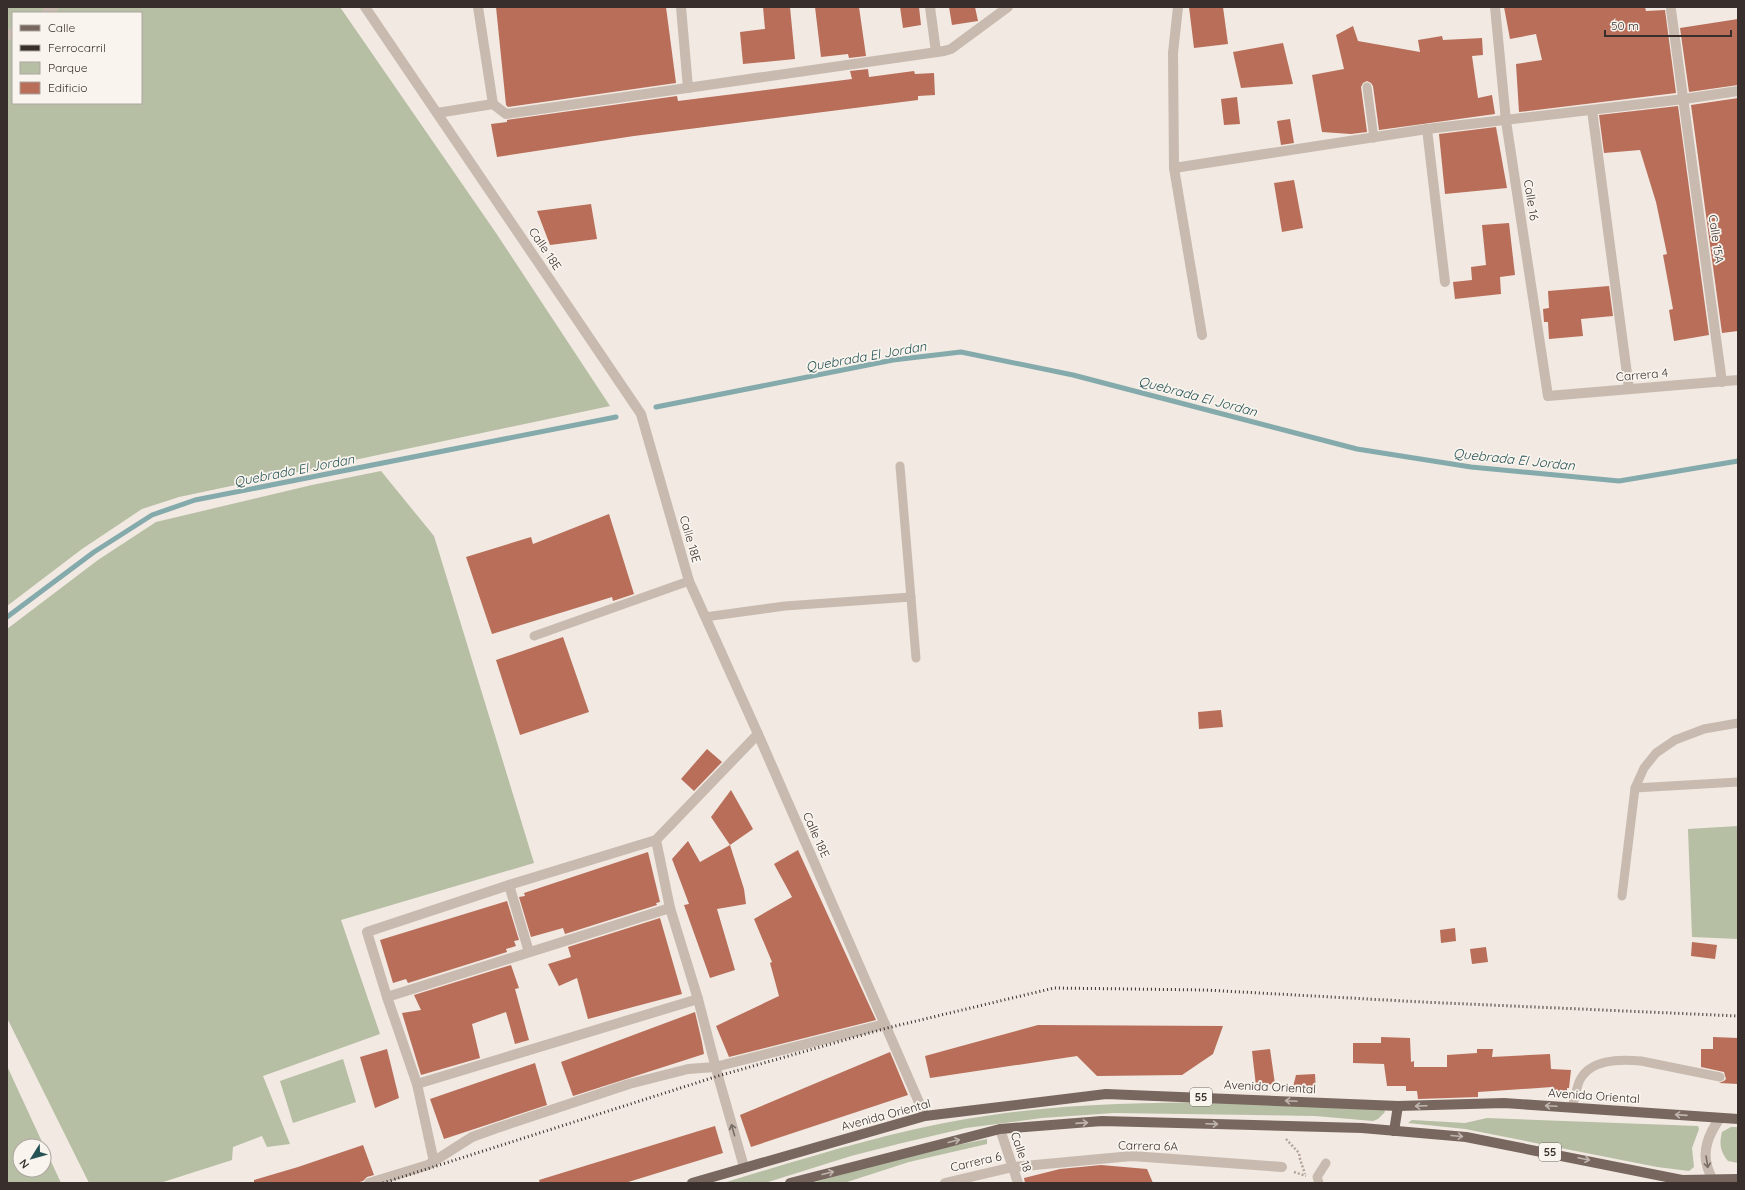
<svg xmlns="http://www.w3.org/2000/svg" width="1745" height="1190" viewBox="0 0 1745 1190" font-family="Quicksand,sans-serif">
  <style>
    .green { fill: #b6bfa3; fill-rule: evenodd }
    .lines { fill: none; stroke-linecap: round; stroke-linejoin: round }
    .stream { stroke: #84aaab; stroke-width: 5 }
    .building { fill: #b86e59 }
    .path { stroke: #b4a499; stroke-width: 2.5; stroke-dasharray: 2 2; stroke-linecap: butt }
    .service { stroke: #c8baaf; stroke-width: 9 }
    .minor { stroke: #c8baaf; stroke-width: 10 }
    .primary { stroke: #78675f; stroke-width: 10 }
    .rail { stroke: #382f2c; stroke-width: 3; stroke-dasharray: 1 3; stroke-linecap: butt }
    .oneway { stroke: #bfb5ae }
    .oneway2 { stroke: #796e67 }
    .labels { text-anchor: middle; stroke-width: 3.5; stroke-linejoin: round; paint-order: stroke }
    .shield { fill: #f9f4ee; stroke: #726a66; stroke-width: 1 }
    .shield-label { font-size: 11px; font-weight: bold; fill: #382f2c }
    .street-label { font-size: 12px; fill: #382f2c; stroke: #f9f4ee }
    .water-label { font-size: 13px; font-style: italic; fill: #265355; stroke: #f9f4ee }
  </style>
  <rect width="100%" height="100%" fill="#f1e9e2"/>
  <!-- green -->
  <g class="green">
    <path d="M7 7H340L496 233 610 406 179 497 142 509 82 549 7 606ZM13 13H141V103H13Z"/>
    <polygon points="381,471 434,536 534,863 341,920 380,1034 263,1076 290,1144 267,1147 262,1136 233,1147 232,1160 160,1183 89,1183 7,1018 7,629 98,560 156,522 312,485"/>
    <polygon points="1738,826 1738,939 1692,937 1688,829"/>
    <polygon points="343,1059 356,1102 293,1123 280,1081"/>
    <path d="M7 1066 61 1183H7ZM20 1146H44V1170H20Z"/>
    <path d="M1220 1102 1384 1109 1385 1112 1378 1119 1373 1121 1315 1116 1114 1113 1042 1118 966 1128 898 1144 851 1156 765 1183H723C803 1159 884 1133 966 1119 1051 1104 1133 1103 1220 1102Z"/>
    <polygon points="1487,1118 1698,1126 1699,1129 1692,1148 1694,1167 1689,1171 1657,1167 1465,1129 1408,1123 1412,1120 1465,1123"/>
    <path d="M1731 1127H1738V1163L1728 1161C1720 1151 1719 1144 1722 1132Z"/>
    <polygon points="987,1139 987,1144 909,1162 844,1183 812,1183 917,1153"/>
  </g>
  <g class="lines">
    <!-- stream -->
    <g class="stream">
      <polyline points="656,407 893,360 961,352 1073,375 1357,449 1471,467 1619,481 1738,461"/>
      <polyline points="7,617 94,552 152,515 195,500 616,417"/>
    </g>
  </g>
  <!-- building -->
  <g class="building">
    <polygon points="496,7 666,7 676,83 508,107 506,105"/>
    <polygon points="763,7 790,7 795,59 743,64 740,32 765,29"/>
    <polygon points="815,7 859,7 866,56 849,58 848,54 821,57"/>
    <polygon points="900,7 919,7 921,25 903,28"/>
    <polygon points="949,7 975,7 978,21 952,25"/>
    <polygon points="1189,7 1223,7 1228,44 1194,48"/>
    <polygon points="1504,7 1645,7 1646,11 1665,10 1676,93 1519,112 1516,64 1542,60 1536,34 1510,39"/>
    <polygon points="1738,19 1738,85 1689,92 1680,28"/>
    <polygon points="1353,26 1358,41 1420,52 1418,40 1442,36 1443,40 1482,38 1483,55 1472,56 1478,98 1492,95 1495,114 1379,130 1373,86 1371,83 1367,81 1363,83 1361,87 1367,132 1351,134 1322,132 1312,75 1344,69 1336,35"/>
    <polygon points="1283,43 1293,84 1241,88 1233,52"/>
    <polygon points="868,69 869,77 914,71 915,74 934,73 935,95 918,96 918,100 634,136 497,157 491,124 507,122 507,120 677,96 678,101 852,79 850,71"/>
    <polygon points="1237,97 1240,124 1224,125 1221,99"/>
    <polygon points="1738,98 1738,331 1722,333 1691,105"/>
    <polygon points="1678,106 1709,335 1674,341 1669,310 1673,309 1663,255 1667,254 1656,202 1640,150 1604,153 1599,115"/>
    <polygon points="1290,119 1294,143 1281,145 1277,121"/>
    <polygon points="1496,127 1507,188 1445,194 1439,134"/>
    <polygon points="1294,180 1303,228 1282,232 1274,183"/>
    <polygon points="591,204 597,239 550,245 537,211"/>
    <polygon points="1509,223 1515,275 1500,277 1501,294 1455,299 1453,282 1472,280 1471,267 1486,265 1482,225"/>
    <polygon points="1609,286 1613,316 1581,319 1583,336 1549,339 1548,322 1544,322 1543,309 1549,308 1548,291"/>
    <polygon points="609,514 634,594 613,601 612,597 492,634 466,557 531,537 533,544"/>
    <polygon points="563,637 589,712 520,735 496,660"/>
    <polygon points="1221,710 1223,727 1199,729 1198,712"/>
    <polygon points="707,749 722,762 694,791 681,779"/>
    <polygon points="731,790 753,829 730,845 711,817"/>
    <polygon points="688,841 700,862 730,845 744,889 746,904 717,909 735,970 710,978 684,905 689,904 672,859"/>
    <polygon points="798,850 876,1020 729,1057 716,1026 779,996 770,963 772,962 754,919 792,897 774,864"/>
    <polygon points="648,852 660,902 656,903 657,905 565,934 563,928 531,937 519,897 525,896 524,893"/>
    <polygon points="507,901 519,940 514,941 516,946 506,949 507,952 408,983 406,979 393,983 380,940"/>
    <polygon points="660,918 682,994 588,1019 577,978 559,986 548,964 571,957 568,947"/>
    <polygon points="1455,928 1456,941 1441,943 1440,930"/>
    <polygon points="1692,942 1717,945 1715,959 1691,956"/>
    <polygon points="1486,947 1488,962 1472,964 1470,949"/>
    <polygon points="511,965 519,988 515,989 529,1040 515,1044 506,1012 472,1024 480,1058 421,1075 402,1013 421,1010 414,995"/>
    <polygon points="695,1012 702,1042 704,1054 573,1096 561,1062"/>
    <polygon points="1038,1025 1223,1026 1213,1054 1182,1075 1097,1076 1077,1056 930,1078 925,1056"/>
    <polygon points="1381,1037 1410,1038 1411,1062 1414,1061 1414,1067 1447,1067 1447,1055 1477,1053 1477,1049 1493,1049 1492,1057 1550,1054 1551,1069 1571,1070 1569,1088 1567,1088 1567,1094 1552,1094 1552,1087 1478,1092 1478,1097 1418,1099 1417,1091 1406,1091 1406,1086 1387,1086 1384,1064 1353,1063 1353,1043 1381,1043"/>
    <polygon points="1713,1037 1738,1038 1738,1084 1719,1083 1724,1081 1726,1079 1724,1072 1701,1067 1701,1049 1713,1049"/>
    <polygon points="387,1049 399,1098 375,1108 360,1057"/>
    <polygon points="1270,1049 1275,1084 1256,1086 1252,1051"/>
    <polygon points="890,1052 908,1095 751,1147 740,1115"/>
    <polygon points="535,1063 547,1105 444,1139 430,1099"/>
    <polygon points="1315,1074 1316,1092 1293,1087 1296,1075"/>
    <polygon points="715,1126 723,1153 625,1183 540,1183 539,1180"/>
    <polygon points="363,1145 374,1175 367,1177 363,1181 356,1183 254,1183 254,1180 298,1167"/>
    <polygon points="1101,1165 1147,1169 1153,1183 1025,1183 1024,1178 1060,1169"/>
  </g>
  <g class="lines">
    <!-- path -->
    <g class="path">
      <polyline points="1286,1139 1299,1153 1300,1159 1305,1174"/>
      <polyline points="1294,1172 1306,1176"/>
    </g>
    <!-- service -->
    <g class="service">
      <polyline points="45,13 54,7"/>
      <polyline points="7,36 13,32"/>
      <polyline points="1367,87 1374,138"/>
      <polyline points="900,466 916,658"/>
      <polyline points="705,617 785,606 911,597"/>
      <polyline points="534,636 689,581"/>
      <polyline points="1635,788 1738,782"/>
      <polyline points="1622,896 1635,788 1644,768 1656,753 1675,740 1704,729 1738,723"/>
      <path d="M1572 1107C1575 1099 1576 1090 1579 1082 1589 1059 1619 1059 1641 1061L1720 1077"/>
      <polyline points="1319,1183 1317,1177 1326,1163"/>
    </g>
    <!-- minor -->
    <g class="minor">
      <polyline points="365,7 641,414 689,581 758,734 925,1116"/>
      <polyline points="478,7 493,104"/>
      <polyline points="681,7 688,88"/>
      <polyline points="930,7 936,52"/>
      <polyline points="1178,7 1173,53 1174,168 1202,335"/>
      <polyline points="1495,7 1506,121 1548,396 1738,380"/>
      <polyline points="1671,10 1722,382"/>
      <polyline points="1592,110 1629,389"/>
      <polyline points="437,113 493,104 506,114 944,51 951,49 1008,7"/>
      <polyline points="1427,129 1445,282"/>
      <polyline points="1174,168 1427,129 1684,99 1738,91"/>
      <polyline points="656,840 670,908 698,999 718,1076 744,1167"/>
      <polyline points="509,885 529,952"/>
      <polyline points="387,997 670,908"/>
      <polyline points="417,1084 698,999"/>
      <polyline points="1000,1129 1018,1183"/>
      <polyline points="434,1162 417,1084 387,997 367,932 509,885 656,840 758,734"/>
      <polyline points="369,1183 428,1165 472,1137 497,1128 629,1084 688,1069 715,1067 885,1024"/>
      <polyline points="945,1183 1013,1167 1132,1156 1282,1167"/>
      <path d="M1713 1183C1712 1177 1708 1171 1707 1165 1702 1148 1710 1132 1720 1118"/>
    </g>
    <!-- primary -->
    <g class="primary">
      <polyline points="1394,1131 1398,1106"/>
      <polyline points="692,1183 925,1116 1106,1094 1398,1106 1504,1103 1738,1119"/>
      <polyline points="790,1183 1000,1129 1102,1121 1362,1128 1466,1137 1682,1180 1738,1179"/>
    </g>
    <!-- rail -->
    <polyline class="rail" points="383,1183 718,1076 887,1028 1054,988 1205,990 1422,1002 1738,1016"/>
  </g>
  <!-- one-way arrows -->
  <defs><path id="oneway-shaft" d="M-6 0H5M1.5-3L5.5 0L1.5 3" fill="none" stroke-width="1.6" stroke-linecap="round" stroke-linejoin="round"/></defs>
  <g class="oneway">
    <use href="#oneway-shaft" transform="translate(1291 1101) rotate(-177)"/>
    <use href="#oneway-shaft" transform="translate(1421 1106) rotate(178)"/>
    <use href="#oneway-shaft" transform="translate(1551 1106) rotate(-177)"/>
    <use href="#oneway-shaft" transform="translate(1681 1115) rotate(-176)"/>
    <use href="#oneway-shaft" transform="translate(1082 1123) rotate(-4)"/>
    <use href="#oneway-shaft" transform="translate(1212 1124) rotate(2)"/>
    <use href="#oneway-shaft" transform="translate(1457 1136) rotate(5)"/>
    <use href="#oneway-shaft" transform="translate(954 1141) rotate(-14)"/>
    <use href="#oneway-shaft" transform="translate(1584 1159) rotate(12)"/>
    <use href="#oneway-shaft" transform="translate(828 1173) rotate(-14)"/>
  </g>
  <g class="oneway2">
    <use href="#oneway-shaft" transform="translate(733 1130) rotate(-106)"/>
    <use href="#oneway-shaft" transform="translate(1707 1162) rotate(81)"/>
  </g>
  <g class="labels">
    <!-- shield labels -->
    <g class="shield">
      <rect x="1190" y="1088" width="22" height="18" rx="3"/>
      <rect x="1539" y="1143" width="22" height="18" rx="3"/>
    </g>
    <g class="shield-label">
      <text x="1201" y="1101">55</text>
      <text x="1550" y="1156">55</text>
    </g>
    <!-- street labels -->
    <g class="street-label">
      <text transform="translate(1531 200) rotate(81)" y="4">Calle 16</text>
      <text transform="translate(1716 239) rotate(82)" y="4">Calle 15A</text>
      <text transform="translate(545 249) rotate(56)" y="4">Calle 18E</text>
      <text transform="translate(1642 375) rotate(-5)" y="4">Carrera 4</text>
      <text transform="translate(690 539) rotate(74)" y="4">Calle 18E</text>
      <text transform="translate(816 835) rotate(66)" y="4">Calle 18E</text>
      <text transform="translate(1270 1087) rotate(3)" y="4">Avenida Oriental</text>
      <text transform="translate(1594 1096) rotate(4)" y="4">Avenida Oriental</text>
      <text transform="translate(886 1115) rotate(-15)" y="4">Avenida Oriental</text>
      <text transform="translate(1148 1146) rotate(1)" y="4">Carrera 6A</text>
      <text transform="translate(1021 1152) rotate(71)" y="4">Calle 18</text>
      <text transform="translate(976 1162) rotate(-13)" y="4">Carrera 6</text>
    </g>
    <!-- water labels -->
    <g class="water-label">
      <text transform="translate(866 356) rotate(-10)" y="5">Quebrada El Jordan</text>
      <text transform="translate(1198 396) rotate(15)" y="5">Quebrada El Jordan</text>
      <text transform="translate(1514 459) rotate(6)" y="5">Quebrada El Jordan</text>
      <text transform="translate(294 470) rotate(-11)" y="5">Quebrada El Jordan</text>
    </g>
  </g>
  <!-- border -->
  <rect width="1745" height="1190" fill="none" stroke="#382f2c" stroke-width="16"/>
  <!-- legend -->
  <rect x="12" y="12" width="130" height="92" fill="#f9f4ee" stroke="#aca5a0"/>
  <rect x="20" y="25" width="20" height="6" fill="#78675f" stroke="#aca5a0"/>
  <text x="48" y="32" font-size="12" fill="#382f2c">Calle</text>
  <rect x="20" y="45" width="20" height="6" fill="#382f2c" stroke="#aca5a0"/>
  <text x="48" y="52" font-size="12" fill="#382f2c">Ferrocarril</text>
  <rect x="20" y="62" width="20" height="12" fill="#b6bfa3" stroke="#aca5a0"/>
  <text x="48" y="72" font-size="12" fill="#382f2c">Parque</text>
  <rect x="20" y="82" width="20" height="12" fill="#b86e59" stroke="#aca5a0"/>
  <text x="48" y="92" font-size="12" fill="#382f2c">Edificio</text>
  <!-- north arrow -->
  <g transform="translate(32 1158) rotate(233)"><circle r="19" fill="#f9f4ee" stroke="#aca5a0"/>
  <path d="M0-3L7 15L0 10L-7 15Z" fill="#265355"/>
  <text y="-6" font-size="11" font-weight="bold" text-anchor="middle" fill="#382f2c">N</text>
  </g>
  <!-- scale -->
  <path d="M1605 30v6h126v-6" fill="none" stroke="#382f2c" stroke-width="2"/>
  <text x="1611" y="30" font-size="12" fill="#382f2c" stroke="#f9f4ee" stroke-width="3" paint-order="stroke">50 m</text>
</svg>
